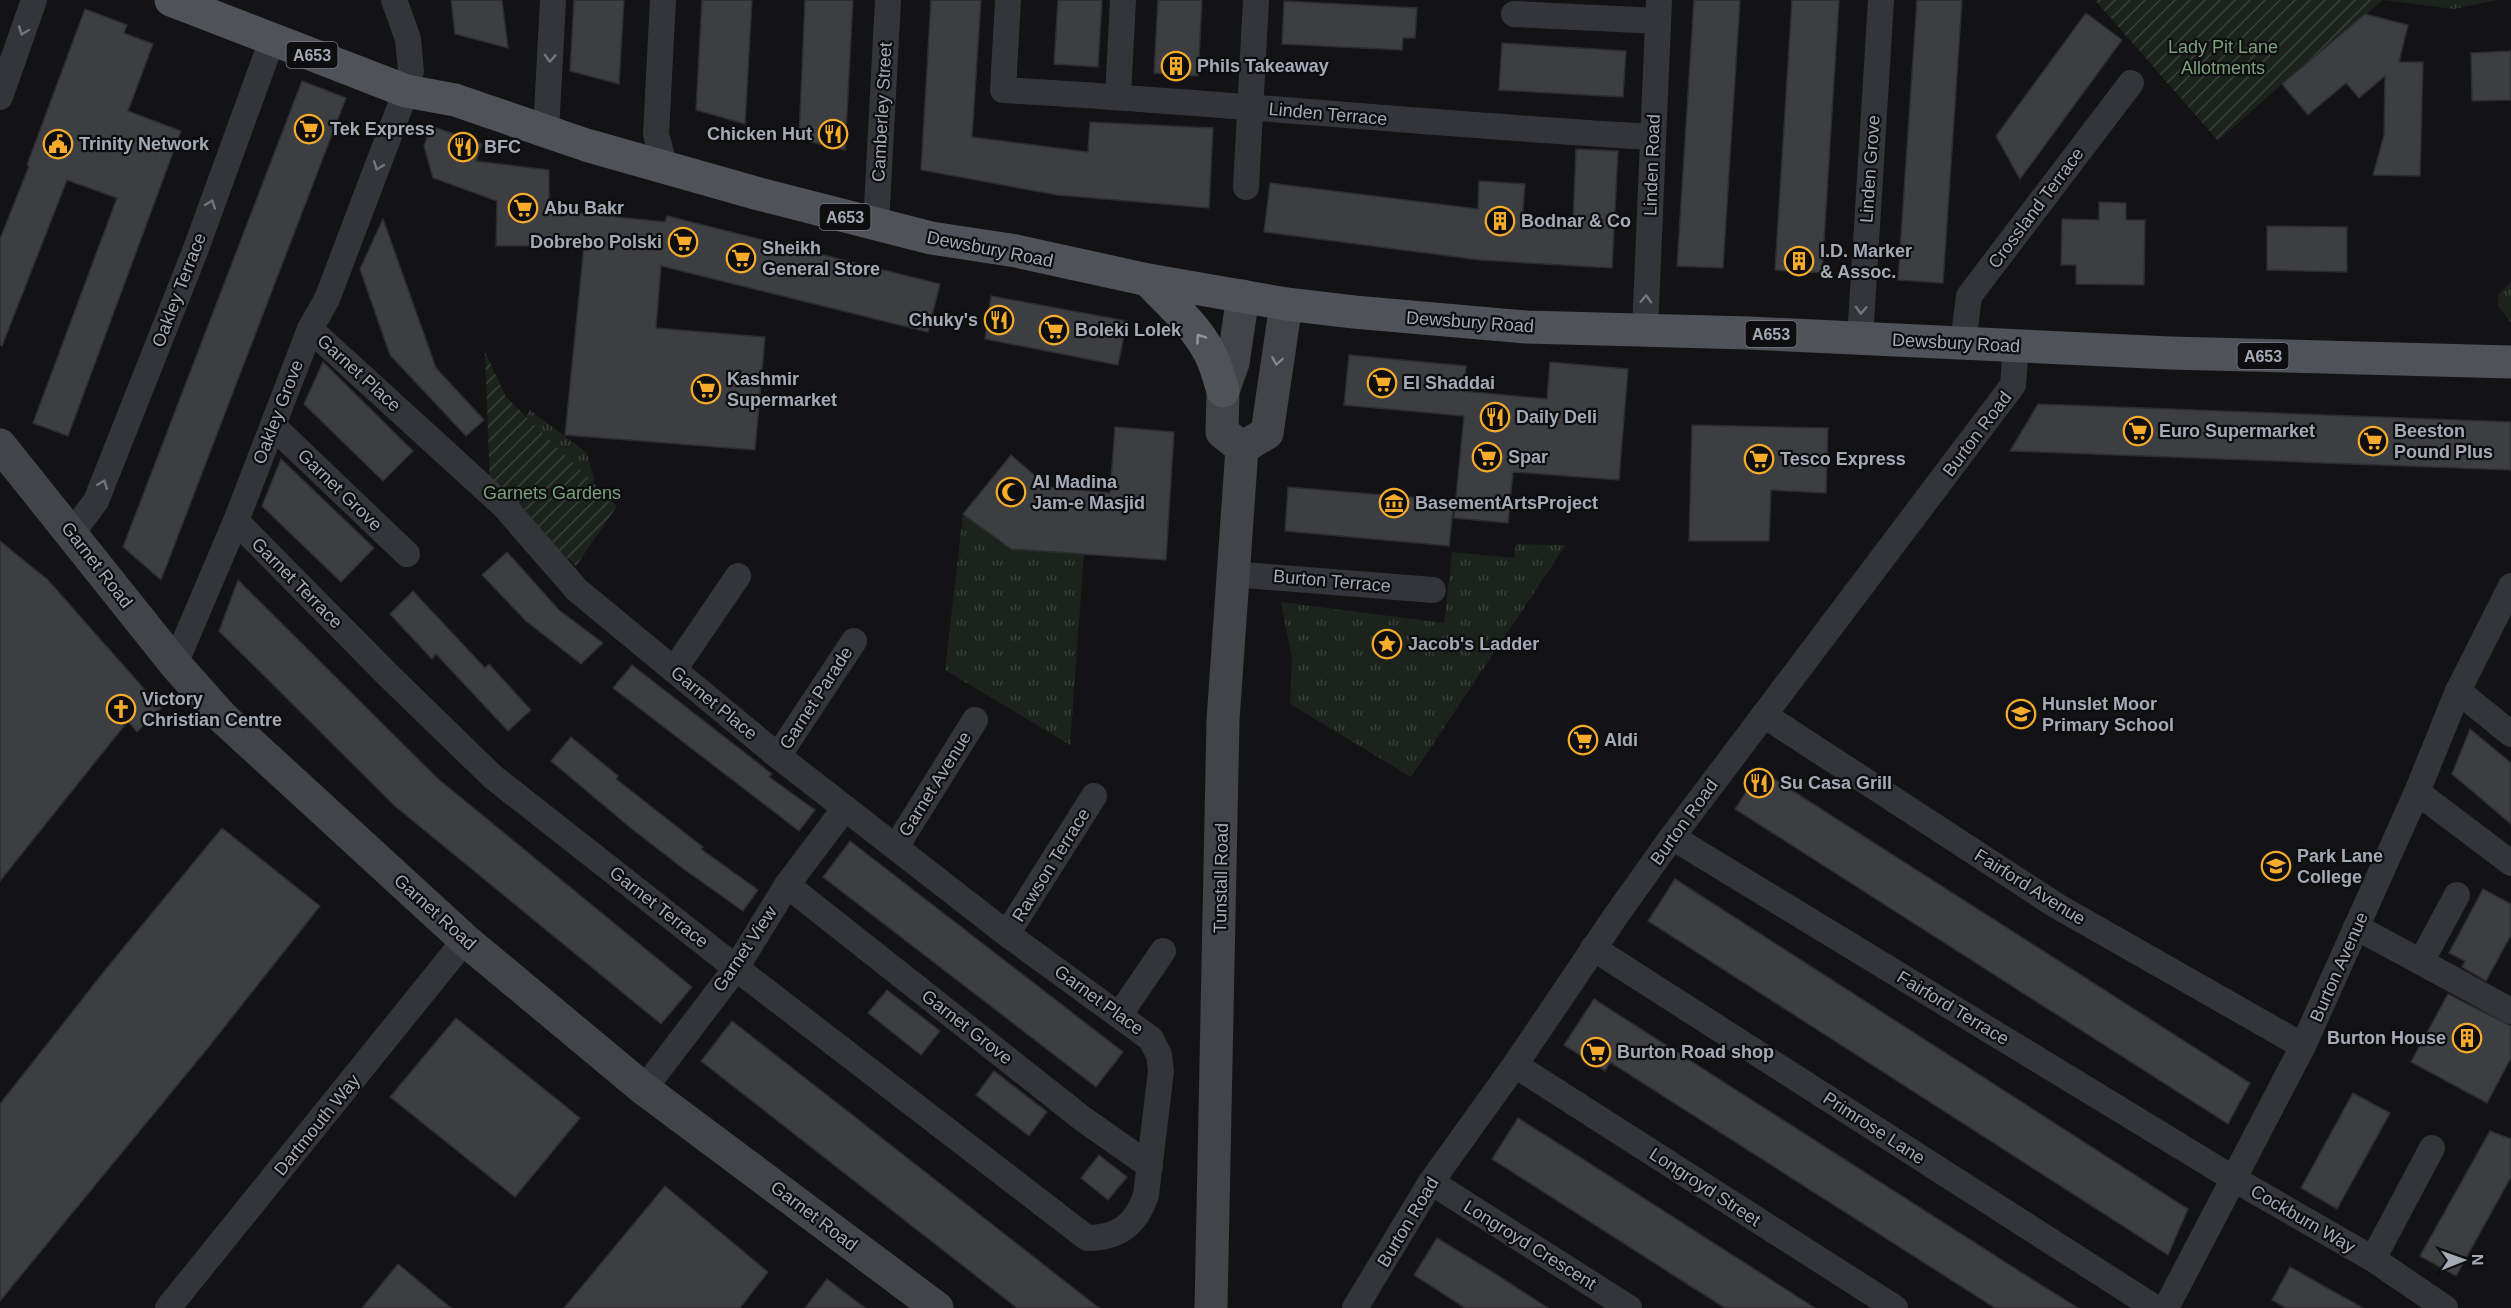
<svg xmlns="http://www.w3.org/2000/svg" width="2511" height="1308" viewBox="0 0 2511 1308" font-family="Arial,sans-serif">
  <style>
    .grass { fill: url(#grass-tufts) }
    .garden { fill: url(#garden-furrows) }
    .building { fill: #3d3e42; stroke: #2d2d31; stroke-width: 1.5 }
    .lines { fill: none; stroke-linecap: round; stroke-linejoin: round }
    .street { stroke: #34353a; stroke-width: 26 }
    .secondary { stroke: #42444a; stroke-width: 33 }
    .primary { stroke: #505259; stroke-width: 33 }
    .oneway { stroke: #72757e }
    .oneway2 { stroke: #9398a3 }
    .oneway3 { stroke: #828690 }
    .labels { text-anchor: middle; stroke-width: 4.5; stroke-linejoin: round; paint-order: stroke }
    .shield { fill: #0e0e10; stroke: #777b84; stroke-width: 1.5 }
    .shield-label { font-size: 16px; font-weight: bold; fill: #a4aab6 }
    .park-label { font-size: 18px; fill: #7aa17c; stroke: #0e0e10 }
    .poi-label { font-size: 18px; font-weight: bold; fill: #a4aab6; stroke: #0e0e10; text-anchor: start }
    .street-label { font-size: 18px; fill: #a4aab6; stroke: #0e0e10 }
  </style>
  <defs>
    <pattern id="grass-tufts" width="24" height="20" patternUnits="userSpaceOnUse" patternTransform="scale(1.5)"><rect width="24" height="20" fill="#1b231c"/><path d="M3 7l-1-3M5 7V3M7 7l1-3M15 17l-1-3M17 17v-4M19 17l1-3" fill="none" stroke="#39403b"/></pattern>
    <pattern id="garden-furrows" width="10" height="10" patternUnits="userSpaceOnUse" patternTransform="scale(1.5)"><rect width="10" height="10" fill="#1b231c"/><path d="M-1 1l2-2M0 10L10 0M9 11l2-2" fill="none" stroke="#39403b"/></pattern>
  </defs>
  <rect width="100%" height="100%" fill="#131315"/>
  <!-- grass -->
  <g class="grass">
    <polygon points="2383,0 2497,0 2454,9"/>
    <polygon points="2511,282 2511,323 2498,306 2498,295"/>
    <polygon points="530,410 587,453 594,478 592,488 523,422"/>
    <polygon points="963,514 1012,549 1084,554 1070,745 945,670"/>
    <polygon points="1516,544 1566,545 1411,777 1290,704 1292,659 1281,602 1444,623 1452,552 1514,558"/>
  </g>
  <!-- garden -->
  <g class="garden">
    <polygon points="2095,0 2383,0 2282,84 2218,141"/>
    <polygon points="485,352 506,397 617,506 576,566 490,486"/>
  </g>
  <!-- building -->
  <g class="building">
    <polygon points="451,0 502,0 508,48 455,34"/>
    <polygon points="574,0 624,0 619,84 570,71"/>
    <polygon points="702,0 752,0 745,124 696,110"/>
    <polygon points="805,0 853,0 845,150 799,139"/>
    <polygon points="931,0 981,0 972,137 1088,152 1090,122 1213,128 1209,208 1057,195 921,170"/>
    <polygon points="1058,0 1102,0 1098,67 1054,64"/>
    <polygon points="1158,0 1202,0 1198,76 1154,73"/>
    <polygon points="1694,0 1740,0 1723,268 1677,266"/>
    <polygon points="1792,0 1839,0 1822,273 1775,270"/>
    <polygon points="1917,0 1962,0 1943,283 1898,280"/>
    <polygon points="1284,1 1417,8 1415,38 1403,38 1402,50 1282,44"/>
    <polygon points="85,9 127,25 124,33 153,44 128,111 181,131 68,436 33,423 117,198 67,180 2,346 0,345 0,239 29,166 27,165"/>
    <polygon points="2086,13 2122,40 2020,179 1996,136"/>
    <polygon points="2365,14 2408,25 2399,62 2423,62 2420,176 2373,175 2384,135 2385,76 2359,98 2346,83 2308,115 2282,84"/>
    <polygon points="1502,43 1626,51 1623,97 1499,90"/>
    <polygon points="2511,51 2511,100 2472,101 2471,53"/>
    <polygon points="302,81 346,98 161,580 123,547"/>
    <polygon points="431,126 482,144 476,161 549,170 549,210 665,222 667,216 940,284 928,332 661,266 656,328 765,337 755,450 565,435 584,246 496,246 497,201 433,178 424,146"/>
    <polygon points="1576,149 1618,151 1612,268 1480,260 1264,232 1270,183 1478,209 1479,181 1525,184 1522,221 1573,224"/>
    <polygon points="2099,202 2126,203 2126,220 2145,220 2144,285 2076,284 2076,265 2061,265 2062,219 2099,220"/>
    <polygon points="383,219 436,368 484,420 466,436 390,355 360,269"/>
    <polygon points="2267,226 2347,227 2347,272 2267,270"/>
    <polygon points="991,296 1127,321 1118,365 985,339"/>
    <polygon points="1349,355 1466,366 1464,391 1547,399 1550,362 1628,369 1619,480 1513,472 1508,523 1454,518 1464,416 1344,405"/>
    <polygon points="323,362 413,451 383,481 304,404"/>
    <polygon points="2038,404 2511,422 2511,470 2010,451"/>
    <polygon points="1692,425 1828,428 1826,493 1771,490 1769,541 1689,541"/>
    <polygon points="1115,427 1174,432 1166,560 1011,549 963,514 1011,455 1048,487 1110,493"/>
    <polygon points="281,459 374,548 341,582 262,506"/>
    <polygon points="1288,487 1454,501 1449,546 1285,531"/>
    <polygon points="0,541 48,580 161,708 137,732 128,721 0,881"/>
    <polygon points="507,552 559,610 603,643 581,664 526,621 482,575"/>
    <polygon points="238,580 437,778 692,987 661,1024 396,807 219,631"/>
    <polygon points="413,591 485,668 489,664 531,710 508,731 436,654 432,659 390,614"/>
    <polygon points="632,665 772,774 769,777 815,810 799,831 613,688"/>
    <polygon points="2470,729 2511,763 2511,824 2452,774"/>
    <polygon points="571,737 618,776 616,779 703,847 701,849 758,890 743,911 685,870 632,829 551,761"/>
    <polygon points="1760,770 2250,1083 2228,1124 1735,809"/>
    <polygon points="222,828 320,906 207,1049 0,1301 0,1104 106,969"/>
    <polygon points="850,841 1123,1052 1096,1087 823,877"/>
    <polygon points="1675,879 2188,1209 2168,1255 1648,921"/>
    <polygon points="2483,889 2511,904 2511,935 2486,981 2462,967 2465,961 2449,953"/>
    <polygon points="887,990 940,1031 921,1055 868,1013"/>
    <polygon points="2448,994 2511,1026 2511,1058 2487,1103 2411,1062"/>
    <polygon points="1594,999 2030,1278 2078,1308 1995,1308 1610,1062 1605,1071 1564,1045"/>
    <polygon points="456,1018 580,1118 515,1197 390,1097"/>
    <polygon points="732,1021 846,1110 1099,1308 1017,1308 701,1061"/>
    <polygon points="994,1071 1047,1112 1029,1136 976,1095"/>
    <polygon points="2353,1093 2390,1113 2337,1209 2301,1188"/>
    <polygon points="1518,1118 1578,1156 1815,1308 1725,1308 1681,1280 1492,1159"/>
    <polygon points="2490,1131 2511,1139 2511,1177 2456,1276 2420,1256"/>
    <polygon points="1099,1155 1127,1177 1108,1200 1081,1178"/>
    <polygon points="665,1186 768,1272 740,1308 564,1308"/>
    <polygon points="1437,1238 1494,1273 1548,1308 1465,1308 1414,1275"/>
    <polygon points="398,1264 451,1308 362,1308"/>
    <polygon points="2290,1267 2320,1284 2363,1308 2286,1308 2272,1300"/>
    <polygon points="827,1279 865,1308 805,1308"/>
  </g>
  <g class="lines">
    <!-- street -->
    <g class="street">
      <polyline points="394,0 408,39 411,71"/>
      <polyline points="663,0 656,134 665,168"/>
      <path d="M1008 0 1003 90C1220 102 1436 125 1653 137"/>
      <polyline points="1514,14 1658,21"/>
      <polyline points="1118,96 1123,0"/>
      <polyline points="0,97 34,0"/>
      <polyline points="546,132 553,0"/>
      <polyline points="1246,187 1256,0"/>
      <polyline points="876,225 888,0"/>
      <polyline points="1645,331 1659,0"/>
      <polyline points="1860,339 1881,0"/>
      <polyline points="1963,343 1969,296 2131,83"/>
      <polyline points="273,426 407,554"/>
      <path d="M236 521 388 675 493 777 736 968 1087 1238C1118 1238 1136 1225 1146 1195L1161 1071 1159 1055 1151 1039 1007 934 778 756 577 590 504 506 310 329"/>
      <polyline points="72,533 96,501 194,254 272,40"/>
      <polyline points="1232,574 1433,590"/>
      <polyline points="175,664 236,521 310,329 327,299 406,91"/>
      <polyline points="674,670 738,576"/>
      <polyline points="2458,691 2511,734"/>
      <polyline points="1764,715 2057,906 2303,1046"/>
      <polyline points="778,756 854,641"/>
      <polyline points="2417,792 2511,863"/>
      <polyline points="1672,837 2234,1179 2373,1259 2445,1308"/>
      <polyline points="896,847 975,720"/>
      <polyline points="787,885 1083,1119 1150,1166"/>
      <polyline points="2356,927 2421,962 2457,895"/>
      <polyline points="1007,934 1094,796"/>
      <polyline points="1593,948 2155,1308"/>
      <polyline points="2421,962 2511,1011"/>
      <polyline points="1120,1014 1163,951"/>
      <polyline points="1515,1065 1895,1308"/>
      <polyline points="644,1089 736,968 787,885 845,808"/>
      <polyline points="1431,1182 1629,1308"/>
      <polyline points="2373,1259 2432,1148"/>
      <polyline points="168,1308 465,940"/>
      <polyline points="1355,1308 1431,1182 1515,1065 1615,917 1672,837 2013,385 2016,346"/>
      <polyline points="2166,1308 2303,1046 2417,792 2458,691 2511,586"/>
    </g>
    <!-- secondary -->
    <g class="secondary">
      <polyline points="0,445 175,664 222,717 465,940 644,1089 937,1308"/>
      <polyline points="1242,448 1222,432 1223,391 1233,363 1243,296"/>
      <polyline points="1242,448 1267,433 1286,304"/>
      <polyline points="1211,1308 1223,720 1242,448"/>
    </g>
    <!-- primary -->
    <g class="primary">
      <polyline points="171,0 406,91 455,100 586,145 759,194 931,238 1016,251 1148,280 1286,304 1354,312 1526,327 1749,333 2170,353 2511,362"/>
      <path d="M1148 280C1171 305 1200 329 1213 360 1217 370 1220 381 1223 391"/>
    </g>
  </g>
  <!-- one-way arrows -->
  <defs><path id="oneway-chevron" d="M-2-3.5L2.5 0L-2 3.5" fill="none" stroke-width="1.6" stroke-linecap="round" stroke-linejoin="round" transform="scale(1.5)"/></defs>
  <g class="oneway">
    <use href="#oneway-chevron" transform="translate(23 31) rotate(110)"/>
    <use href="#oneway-chevron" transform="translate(550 58) rotate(93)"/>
    <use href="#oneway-chevron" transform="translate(378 166) rotate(111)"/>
    <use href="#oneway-chevron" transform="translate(211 204) rotate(-70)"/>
    <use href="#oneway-chevron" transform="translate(1646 299) rotate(-88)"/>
    <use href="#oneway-chevron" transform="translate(1861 310) rotate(93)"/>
    <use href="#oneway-chevron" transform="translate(103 484) rotate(-69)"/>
  </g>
  <use class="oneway2" href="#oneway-chevron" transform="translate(1200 338) rotate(-125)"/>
  <use class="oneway3" href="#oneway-chevron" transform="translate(1277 361) rotate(99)"/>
  <!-- icons -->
  <defs>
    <g id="building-ring" transform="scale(1.5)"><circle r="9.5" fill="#0e0e10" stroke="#f6ab2a" stroke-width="1.5"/><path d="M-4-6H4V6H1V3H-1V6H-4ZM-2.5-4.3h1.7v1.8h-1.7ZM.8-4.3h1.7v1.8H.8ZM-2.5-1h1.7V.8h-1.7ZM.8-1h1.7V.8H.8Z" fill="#f6ab2a"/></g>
    <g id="supermarket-ring" transform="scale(1.5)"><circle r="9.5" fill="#0e0e10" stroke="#f6ab2a" stroke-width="1.5"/><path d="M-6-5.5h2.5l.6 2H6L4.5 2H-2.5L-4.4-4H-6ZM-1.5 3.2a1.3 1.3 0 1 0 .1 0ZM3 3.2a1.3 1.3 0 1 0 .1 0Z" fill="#f6ab2a"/></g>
    <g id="restaurant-ring" transform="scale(1.5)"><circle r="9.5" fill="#0e0e10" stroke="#f6ab2a" stroke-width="1.5"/><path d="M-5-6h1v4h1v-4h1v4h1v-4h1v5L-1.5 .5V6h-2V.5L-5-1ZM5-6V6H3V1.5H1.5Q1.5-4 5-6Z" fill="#f6ab2a"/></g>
    <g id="civic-ring" transform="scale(1.5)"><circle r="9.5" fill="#0e0e10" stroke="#f6ab2a" stroke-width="1.5"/><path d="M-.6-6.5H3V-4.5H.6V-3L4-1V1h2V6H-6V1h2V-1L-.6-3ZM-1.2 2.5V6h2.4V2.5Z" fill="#f6ab2a"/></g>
    <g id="mosque-ring" transform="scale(1.5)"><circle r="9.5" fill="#0e0e10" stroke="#f6ab2a" stroke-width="1.5"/><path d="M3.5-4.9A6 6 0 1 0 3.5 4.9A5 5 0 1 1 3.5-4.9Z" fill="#f6ab2a"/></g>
    <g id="museum-ring" transform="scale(1.5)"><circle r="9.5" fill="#0e0e10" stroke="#f6ab2a" stroke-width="1.5"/><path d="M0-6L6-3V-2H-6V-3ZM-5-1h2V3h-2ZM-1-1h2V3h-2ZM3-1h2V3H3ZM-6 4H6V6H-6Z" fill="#f6ab2a"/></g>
    <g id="sight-ring" transform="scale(1.5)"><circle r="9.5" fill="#0e0e10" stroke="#f6ab2a" stroke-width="1.5"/><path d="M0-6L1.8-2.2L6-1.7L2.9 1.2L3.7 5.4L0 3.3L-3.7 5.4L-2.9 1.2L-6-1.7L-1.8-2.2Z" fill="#f6ab2a"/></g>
    <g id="church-ring" transform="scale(1.5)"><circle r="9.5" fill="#0e0e10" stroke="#f6ab2a" stroke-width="1.5"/><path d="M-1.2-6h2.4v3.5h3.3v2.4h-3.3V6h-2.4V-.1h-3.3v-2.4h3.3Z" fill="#f6ab2a"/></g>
    <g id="school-ring" transform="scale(1.5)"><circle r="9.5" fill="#0e0e10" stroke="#f6ab2a" stroke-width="1.5"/><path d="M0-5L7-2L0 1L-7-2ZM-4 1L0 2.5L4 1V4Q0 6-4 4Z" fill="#f6ab2a"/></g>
    <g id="university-ring" transform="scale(1.5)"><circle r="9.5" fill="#0e0e10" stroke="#f6ab2a" stroke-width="1.5"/><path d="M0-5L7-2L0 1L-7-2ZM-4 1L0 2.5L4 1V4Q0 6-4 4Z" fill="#f6ab2a"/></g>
  </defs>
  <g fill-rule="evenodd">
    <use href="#building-ring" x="1176" y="66"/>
    <use href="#supermarket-ring" x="309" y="129"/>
    <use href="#restaurant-ring" x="833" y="134"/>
    <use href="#civic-ring" x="58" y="144"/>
    <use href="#restaurant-ring" x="463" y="147"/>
    <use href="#supermarket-ring" x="523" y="208"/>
    <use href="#building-ring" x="1500" y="221"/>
    <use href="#supermarket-ring" x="683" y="242"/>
    <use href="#supermarket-ring" x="741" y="258"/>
    <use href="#building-ring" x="1799" y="261"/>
    <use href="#restaurant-ring" x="999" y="320"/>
    <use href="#supermarket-ring" x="1054" y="330"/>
    <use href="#supermarket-ring" x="1382" y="383"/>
    <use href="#supermarket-ring" x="706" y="389"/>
    <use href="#restaurant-ring" x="1495" y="417"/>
    <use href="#supermarket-ring" x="2138" y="431"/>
    <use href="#supermarket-ring" x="2373" y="441"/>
    <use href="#supermarket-ring" x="1487" y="457"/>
    <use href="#supermarket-ring" x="1759" y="459"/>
    <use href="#mosque-ring" x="1011" y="492"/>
    <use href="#museum-ring" x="1394" y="503"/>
    <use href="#sight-ring" x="1387" y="644"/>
    <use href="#church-ring" x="121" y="709"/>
    <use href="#school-ring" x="2021" y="714"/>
    <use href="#supermarket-ring" x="1583" y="740"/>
    <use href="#restaurant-ring" x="1759" y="783"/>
    <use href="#university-ring" x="2276" y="866"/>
    <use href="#building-ring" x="2467" y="1038"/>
    <use href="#supermarket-ring" x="1596" y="1052"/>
  </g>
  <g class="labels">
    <!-- shield labels -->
    <g class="shield">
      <rect x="286.5" y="42" width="51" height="26" rx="4.5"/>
      <rect x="819.5" y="204" width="51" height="26" rx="4.5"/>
      <rect x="1745.5" y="321" width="51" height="26" rx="4.5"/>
      <rect x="2237.5" y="343" width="51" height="26" rx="4.5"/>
    </g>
    <g class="shield-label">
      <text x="312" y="61">A653</text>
      <text x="845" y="223">A653</text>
      <text x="1771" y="340">A653</text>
      <text x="2263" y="362">A653</text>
    </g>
    <!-- park labels -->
    <g class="park-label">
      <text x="2223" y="53">Lady Pit Lane<tspan x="2223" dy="21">Allotments</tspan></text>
      <text x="552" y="499">Garnets Gardens</text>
    </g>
    <!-- poi labels -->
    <g class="poi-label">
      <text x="1197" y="72">Phils Takeaway</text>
      <text x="330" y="135">Tek Express</text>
      <text x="812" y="140" text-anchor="end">Chicken Hut</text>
      <text x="79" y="150">Trinity Network</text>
      <text x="484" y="153">BFC</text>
      <text x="544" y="214">Abu Bakr</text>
      <text x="1521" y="227">Bodnar &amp; Co</text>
      <text x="662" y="248" text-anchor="end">Dobrebo Polski</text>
      <text x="762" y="254">Sheikh<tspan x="762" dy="21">General Store</tspan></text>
      <text x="1820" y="257">I.D. Marker<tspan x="1820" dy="21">&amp; Assoc.</tspan></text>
      <text x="978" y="326" text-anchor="end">Chuky's</text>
      <text x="1075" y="336">Boleki Lolek</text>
      <text x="727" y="385">Kashmir<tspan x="727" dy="21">Supermarket</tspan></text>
      <text x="1403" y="389">El Shaddai</text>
      <text x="1516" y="423">Daily Deli</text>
      <text x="2159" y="437">Euro Supermarket</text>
      <text x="2394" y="437">Beeston<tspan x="2394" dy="21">Pound Plus</tspan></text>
      <text x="1508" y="463">Spar</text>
      <text x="1780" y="465">Tesco Express</text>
      <text x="1032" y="488">Al Madina<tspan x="1032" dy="21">Jam-e Masjid</tspan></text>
      <text x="1415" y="509">BasementArtsProject</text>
      <text x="1408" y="650">Jacob's Ladder</text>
      <text x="142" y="705">Victory<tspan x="142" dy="21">Christian Centre</tspan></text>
      <text x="2042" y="710">Hunslet Moor<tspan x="2042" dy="21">Primary School</tspan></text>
      <text x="1604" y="746">Aldi</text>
      <text x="1780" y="789">Su Casa Grill</text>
      <text x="2297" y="862">Park Lane<tspan x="2297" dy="21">College</tspan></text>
      <text x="2446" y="1044" text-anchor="end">Burton House</text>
      <text x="1617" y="1058">Burton Road shop</text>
    </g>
    <!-- street labels -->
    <g class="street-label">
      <text transform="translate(882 112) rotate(-87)" y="6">Camberley Street</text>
      <text transform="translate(1328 114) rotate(5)" y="6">Linden Terrace</text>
      <text transform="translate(1652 165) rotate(-88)" y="6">Linden Road</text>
      <text transform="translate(1870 169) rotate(-86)" y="6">Linden Grove</text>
      <text transform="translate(2036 208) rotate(-53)" y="6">Crossland Terrace</text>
      <text transform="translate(990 249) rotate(11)" y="6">Dewsbury Road</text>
      <text transform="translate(179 290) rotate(-69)" y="6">Oakley Terrace</text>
      <text transform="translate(1470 322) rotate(4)" y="6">Dewsbury Road</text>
      <text transform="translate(1956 343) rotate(3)" y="6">Dewsbury Road</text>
      <text transform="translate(359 373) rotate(42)" y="6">Garnet Place</text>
      <text transform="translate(278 412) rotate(-69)" y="6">Oakley Grove</text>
      <text transform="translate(1977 434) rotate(-53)" y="6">Burton Road</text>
      <text transform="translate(340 490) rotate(44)" y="6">Garnet Grove</text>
      <text transform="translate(97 565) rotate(52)" y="6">Garnet Road</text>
      <text transform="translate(1332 581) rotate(5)" y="6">Burton Terrace</text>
      <text transform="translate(297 583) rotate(45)" y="6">Garnet Terrace</text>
      <text transform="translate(816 698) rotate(-57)" y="6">Garnet Parade</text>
      <text transform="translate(714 703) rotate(39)" y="6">Garnet Place</text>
      <text transform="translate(935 784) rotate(-58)" y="6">Garnet Avenue</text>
      <text transform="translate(1684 822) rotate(-54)" y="6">Burton Road</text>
      <text transform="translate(1051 865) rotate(-58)" y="6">Rawson Terrace</text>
      <text transform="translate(1221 878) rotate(-89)" y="6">Tunstall Road</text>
      <text transform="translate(2030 887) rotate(32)" y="6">Fairford Avenue</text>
      <text transform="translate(659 907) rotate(38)" y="6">Garnet Terrace</text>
      <text transform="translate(435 912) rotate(42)" y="6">Garnet Road</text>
      <text transform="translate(745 949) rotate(-56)" y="6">Garnet View</text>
      <text transform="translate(2339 967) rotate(-66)" y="6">Burton Avenue</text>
      <text transform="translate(1099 1000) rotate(36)" y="6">Garnet Place</text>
      <text transform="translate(1953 1008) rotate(31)" y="6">Fairford Terrace</text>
      <text transform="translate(967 1027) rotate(38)" y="6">Garnet Grove</text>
      <text transform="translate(317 1125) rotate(-51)" y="6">Dartmouth Way</text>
      <text transform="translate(1874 1128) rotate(33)" y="6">Primrose Lane</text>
      <text transform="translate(1705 1187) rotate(33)" y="6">Longroyd Street</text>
      <text transform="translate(814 1216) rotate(37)" y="6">Garnet Road</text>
      <text transform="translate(2303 1219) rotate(30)" y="6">Cockburn Way</text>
      <text transform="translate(1408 1222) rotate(-59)" y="6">Burton Road</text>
      <text transform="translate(1530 1245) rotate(32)" y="6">Longroyd Crescent</text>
    </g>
  </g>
  <!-- north arrow -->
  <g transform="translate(2463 1260) rotate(89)" stroke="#0e0e10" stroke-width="4.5" paint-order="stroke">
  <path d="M0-4.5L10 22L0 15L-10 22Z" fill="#a4aab6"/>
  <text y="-9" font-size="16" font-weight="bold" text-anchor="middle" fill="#a4aab6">N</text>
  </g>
</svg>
